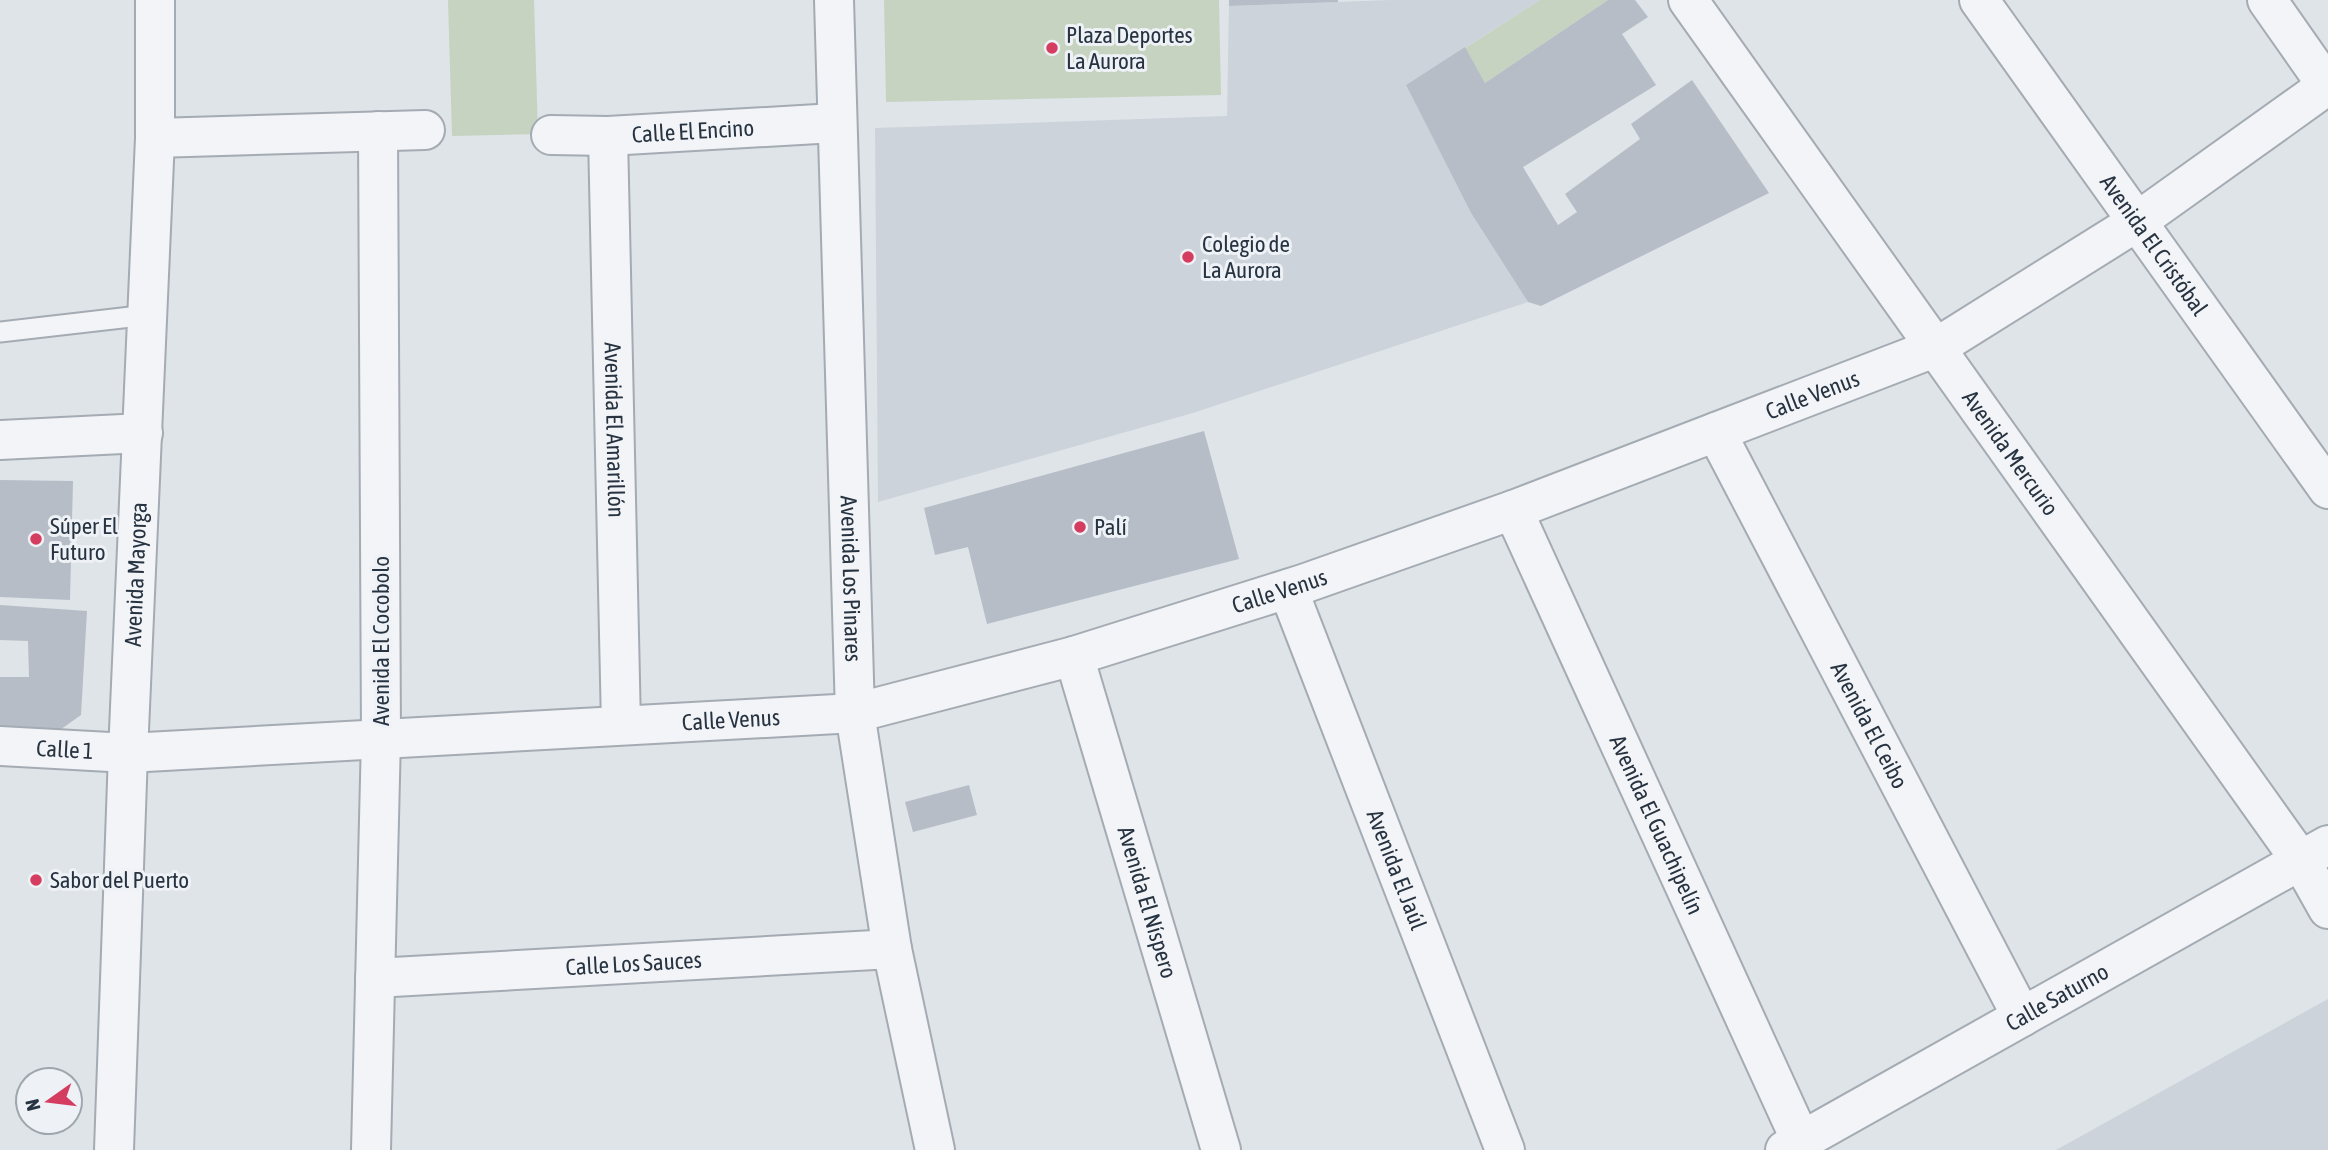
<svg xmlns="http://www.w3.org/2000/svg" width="2328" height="1150" viewBox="0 0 2328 1150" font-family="'Asap Condensed',sans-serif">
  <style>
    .built { fill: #cdd3db }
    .green { fill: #c6d3c0 }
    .building { fill: #b6bdc6 }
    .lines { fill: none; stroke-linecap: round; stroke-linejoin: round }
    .service-casing { stroke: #a4abb3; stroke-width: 23 }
    .minor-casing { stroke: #a4abb3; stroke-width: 42 }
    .service { stroke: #f2f4f7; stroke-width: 19 }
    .minor { stroke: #f2f4f7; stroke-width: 38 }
    .poi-dot { fill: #d53d60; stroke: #eef2f6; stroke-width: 2.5 }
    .labels { text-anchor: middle; stroke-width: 6; stroke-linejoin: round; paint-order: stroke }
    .poi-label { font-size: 23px; fill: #273341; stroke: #eef2f6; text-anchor: start }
    .street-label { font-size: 23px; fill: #273341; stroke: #eef2f6 }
  </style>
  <rect width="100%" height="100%" fill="#dfe4e9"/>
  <!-- built -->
  <g class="built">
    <polygon points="1390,0 1540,0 1406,85 1471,213 1528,302 1193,413 878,502 875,128 1227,116 1229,6"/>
    <polygon points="2328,999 2328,1150 2056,1150"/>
  </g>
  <!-- green -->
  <g class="green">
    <polygon points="448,0 534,0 538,134 452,136"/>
    <polygon points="884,0 1219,0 1221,95 886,102"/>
    <polygon points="1540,0 1608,0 1485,83 1465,48"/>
  </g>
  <!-- building -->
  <g class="building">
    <polygon points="1229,0 1338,0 1338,2 1229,6"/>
    <polygon points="1608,0 1635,0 1648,17 1622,34 1656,85 1523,167 1558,225 1577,212 1565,194 1640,139 1631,124 1692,80 1769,193 1541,306 1528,302 1471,213 1406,85 1465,47 1485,83"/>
    <polygon points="1204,431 1239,559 987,624 968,547 935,555 924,508"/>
    <polygon points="0,480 73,481 70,600 0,597"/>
    <polygon points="0,605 87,611 81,715 57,732 0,728 0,677 29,677 28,641 0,640"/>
    <polygon points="969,785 977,815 913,832 905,802"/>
  </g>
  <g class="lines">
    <!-- service casing -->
    <g class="service-casing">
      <polyline id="service" points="0,332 148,315"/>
    </g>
    <!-- minor casing -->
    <g class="minor-casing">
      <g id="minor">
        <path id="s1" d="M834 0 855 713 892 949 935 1150"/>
        <path id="s2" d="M1688 0 2301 861 2328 909"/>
        <path id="s3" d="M1979 0 2328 489"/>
        <polyline points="2267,0 2328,87"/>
        <path id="s4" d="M551 135 608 136 835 123"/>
        <path id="s5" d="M608 136 621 725"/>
        <polyline points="155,138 425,130"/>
        <path id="s6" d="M1716 432 2022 1017"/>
        <polyline points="0,440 143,433"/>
        <path id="s7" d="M1513 510 1801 1141"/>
        <path id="s8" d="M1288 589 1505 1150"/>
        <path id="s9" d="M1074 656 1221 1150"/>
        <path id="s10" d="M0 746 128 753 855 713 1074 656 1303 584 1513 510 1937 347 2135 223 2328 85"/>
        <path id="s11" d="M375 978 892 949"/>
        <path id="s12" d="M114 1150 128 753 155 138V0"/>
        <polyline points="371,1150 381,737 378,131"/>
        <path id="s13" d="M1785 1150 2328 845"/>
      </g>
    </g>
    <!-- service -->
    <use href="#service" class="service"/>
    <!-- minor -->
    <use href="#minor" class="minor"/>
  </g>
  <!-- markers -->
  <g class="poi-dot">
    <circle cx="1052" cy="48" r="7"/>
    <circle cx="1188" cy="257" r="7"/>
    <circle cx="1080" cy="527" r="7"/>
    <circle cx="36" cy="539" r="7"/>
    <circle cx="36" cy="880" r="7"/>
  </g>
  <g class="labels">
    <!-- poi labels -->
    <g class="poi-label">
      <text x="1066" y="43">Plaza Deportes<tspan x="1066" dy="26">La Aurora</tspan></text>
      <text x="1202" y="252">Colegio de<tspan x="1202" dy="26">La Aurora</tspan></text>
      <text x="50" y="534">Súper El<tspan x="50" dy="26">Futuro</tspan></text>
      <text x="1094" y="535">Palí</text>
      <text x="50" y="888">Sabor del Puerto</text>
    </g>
    <!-- street labels -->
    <g class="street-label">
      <text dy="8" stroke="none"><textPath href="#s4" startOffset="142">Calle El Encino</textPath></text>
      <text dy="8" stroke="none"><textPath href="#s3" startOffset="301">Avenida El Cristóbal</textPath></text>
      <text dy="8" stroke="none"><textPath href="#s10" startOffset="1866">Calle Venus</textPath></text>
      <text dy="8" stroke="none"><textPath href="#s5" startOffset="294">Avenida El Amarillón</textPath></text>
      <text dy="8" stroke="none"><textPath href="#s2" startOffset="556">Avenida Mercurio</textPath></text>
      <text dy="8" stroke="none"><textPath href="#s12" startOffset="576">Avenida Mayorga</textPath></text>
      <text dy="8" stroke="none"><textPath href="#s1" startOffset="579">Avenida Los Pinares</textPath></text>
      <text dy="8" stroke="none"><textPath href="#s10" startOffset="1298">Calle Venus</textPath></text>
      <text transform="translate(381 641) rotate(-90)" y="8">Avenida El Cocobolo</text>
      <text dy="8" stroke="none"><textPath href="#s10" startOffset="732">Calle Venus</textPath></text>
      <text dy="8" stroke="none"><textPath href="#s6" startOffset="331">Avenida El Ceibo</textPath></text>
      <text dy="8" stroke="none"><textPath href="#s10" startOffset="65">Calle 1</textPath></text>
      <text dy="8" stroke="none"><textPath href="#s7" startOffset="346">Avenida El Guachipelín</textPath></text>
      <text dy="8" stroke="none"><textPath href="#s8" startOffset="301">Avenida El Jaúl</textPath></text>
      <text dy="8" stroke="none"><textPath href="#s9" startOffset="257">Avenida El Níspero</textPath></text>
      <text dy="8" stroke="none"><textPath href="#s11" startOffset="259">Calle Los Sauces</textPath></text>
      <text dy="8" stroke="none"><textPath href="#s13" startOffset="312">Calle Saturno</textPath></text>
    </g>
  </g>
  <!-- north arrow -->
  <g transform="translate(49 1101) rotate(256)"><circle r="33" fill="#eef2f6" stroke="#9ea6ae" stroke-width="2"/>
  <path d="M0-5L12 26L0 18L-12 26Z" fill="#d53d60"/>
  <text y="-10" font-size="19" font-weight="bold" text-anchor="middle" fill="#273341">N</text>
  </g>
</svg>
